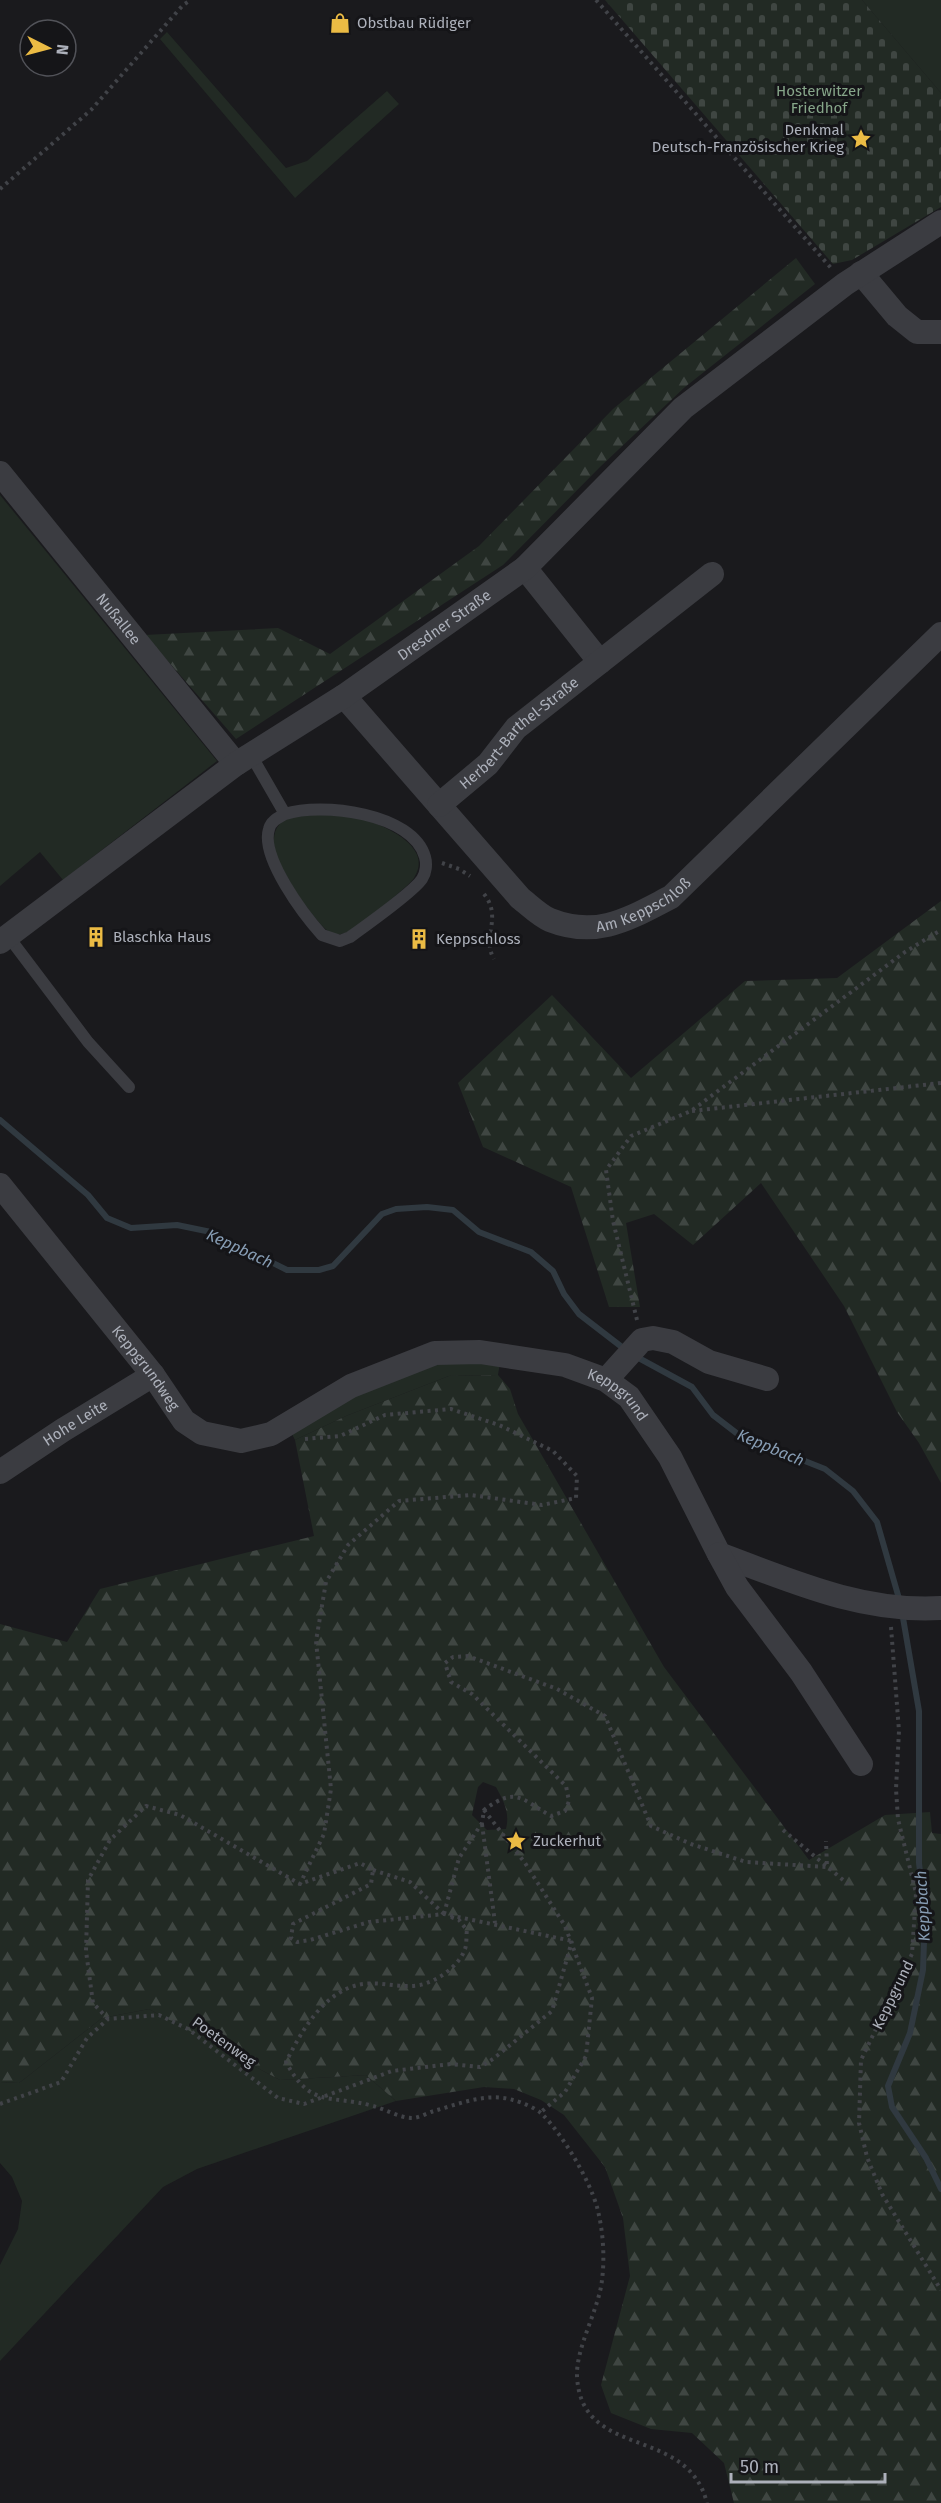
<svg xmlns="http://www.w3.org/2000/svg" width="941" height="2503" viewBox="0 0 941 2503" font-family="'Fira Sans',sans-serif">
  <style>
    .green { fill: #222a24 }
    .forest { fill: url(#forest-firs); fill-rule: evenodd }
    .cemetery { fill: url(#cemetery-stones) }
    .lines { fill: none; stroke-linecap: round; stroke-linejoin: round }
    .stream { stroke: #303940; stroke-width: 6 }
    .path { stroke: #414348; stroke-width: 4; stroke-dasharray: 3 4.5; stroke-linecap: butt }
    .service { stroke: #3b3c41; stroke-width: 12 }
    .minor { stroke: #3b3c41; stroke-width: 24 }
    .labels { text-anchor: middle; stroke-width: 6; stroke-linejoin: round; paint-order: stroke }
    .poi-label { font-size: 15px; fill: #adb1bb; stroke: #151518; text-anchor: start }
    .park-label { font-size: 15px; fill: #86a589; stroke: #151518 }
    .street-label { font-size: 15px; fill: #adb1bb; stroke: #151518 }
    .water-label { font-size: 16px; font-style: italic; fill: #879db4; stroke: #151518 }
  </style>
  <defs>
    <pattern id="forest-firs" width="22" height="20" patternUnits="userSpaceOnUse" patternTransform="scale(1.5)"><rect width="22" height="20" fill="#222a24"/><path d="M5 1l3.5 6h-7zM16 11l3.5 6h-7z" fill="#3f4642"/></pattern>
    <pattern id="cemetery-stones" width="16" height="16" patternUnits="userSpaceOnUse" patternTransform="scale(1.5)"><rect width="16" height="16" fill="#222a24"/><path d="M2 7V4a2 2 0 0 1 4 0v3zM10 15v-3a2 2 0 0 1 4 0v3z" fill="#3f4642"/></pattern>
  </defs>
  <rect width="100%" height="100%" fill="#1a1a1d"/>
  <!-- green -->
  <g class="green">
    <polygon points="862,0 941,0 941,93 873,13"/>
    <polygon points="167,32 286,168 307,161 387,91 399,104 295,198 160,39"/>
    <polygon points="0,495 217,761 63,880 40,852 0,886"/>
    <path d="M323 814C335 815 348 815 360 818 384 825 435 847 414 878 407 888 359 926 347 932 343 934 338 935 334 934 318 930 281 870 276 854 272 842 273 828 283 821 294 814 311 815 323 814Z"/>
    <polygon points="437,1361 500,1363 498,1375 449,1376 346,1416 295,1440 290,1430 312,1415"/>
    <polygon points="149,2009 280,2080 366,2075 396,2101 197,2169 163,2187 0,2361 0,2265 18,2229 22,2201 12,2177 0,2163 0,2082 19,2083 102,2018"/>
  </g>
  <!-- forest -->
  <g class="forest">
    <polygon points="796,258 815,284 685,387 601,466 503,565 236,739 145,635 278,628 330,654 479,546 613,409"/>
    <polygon points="941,901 941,1483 919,1443 897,1412 844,1306 761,1183 693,1245 654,1214 626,1223 640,1307 609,1307 571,1187 483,1147 458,1083 552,995 631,1078 745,981 837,978"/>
    <path d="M498 1375 510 1389 518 1414 664 1667 809 1860 885 1815 930 1812 932 1833 941 1834V2503H734L724 2463 692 2433 651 2429 611 2413 601 2385 630 2276 623 2218 605 2167 564 2115 541 2100 514 2089 484 2087 396 2101 366 2075 280 2080 149 2009 102 2018 19 2083 0 2082V1624L67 1642 100 1589 314 1536 295 1440 346 1416 449 1376ZM483 1782 496 1787C504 1802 510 1812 506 1829L487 1830 472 1815 478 1787Z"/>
  </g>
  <!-- cemetery -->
  <polygon class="cemetery" points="605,0 862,0 941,93 941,207 852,260 833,264"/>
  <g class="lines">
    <!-- stream -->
    <g class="stream">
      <polyline points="0,1120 88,1195 107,1218 131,1228 177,1225 211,1232 287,1270 319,1270 333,1266 382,1214 396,1209 427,1207 453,1210 479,1232 531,1252 553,1271 564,1294 579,1314 627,1351"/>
      <polyline points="635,1356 692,1387 713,1415 739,1435 825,1469 853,1491 877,1522 900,1602"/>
      <polyline points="902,1612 919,1711 919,1863 925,1914 923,1970 910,2033 888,2086 892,2107 926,2158 941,2189"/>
    </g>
    <!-- path -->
    <g class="path">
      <polyline points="596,0 831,268"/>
      <polyline points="0,189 91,110 183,5 191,0"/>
      <polyline points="442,863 459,869 470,876"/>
      <path d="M484 894C503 918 481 937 494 959"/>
      <polyline points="692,1111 941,1083"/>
      <polyline points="637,1320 613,1221 606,1170 631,1136 691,1111 905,952 941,930"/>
      <polyline points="305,1439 340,1436 385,1415 451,1409 499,1425 553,1451 577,1476 576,1498 542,1505 471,1495 399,1501 348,1545 326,1582 316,1641 331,1789 324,1834 300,1884 360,1863 373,1870 371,1884 293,1924 291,1938 297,1942 310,1940 369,1922 444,1914 572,1941"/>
      <polyline points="891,1627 899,1731 896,1789 898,1819 916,1893 912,1954 861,2060 859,2123 867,2157 882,2194 941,2290"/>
      <polyline points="484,1810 525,1863 565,1926 592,1998 586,2056 565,2092 541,2112"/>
      <polyline points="482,1824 495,1923"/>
      <polyline points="783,1830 848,1884"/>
      <polyline points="373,1870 410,1882 444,1914"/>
      <path d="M444 1914 459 1858 482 1823 484 1810C516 1786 521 1799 551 1816L565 1811 569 1801 566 1786 472 1694 451 1682 445 1663 453 1657 468 1656 557 1689 605 1716 651 1826 691 1844 746 1862 827 1867 826 1841"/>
      <path d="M451 1917 459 1920 467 1930C466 1936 467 1944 465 1949 459 1966 438 1981 420 1985 391 1990 369 1974 339 1993 315 2007 298 2038 286 2062 311 2109 330 2094 373 2106 385 2109 400 2118 412 2118 419 2118 427 2113 434 2111 459 2104 487 2092 513 2100 521 2102 536 2108 542 2114 563 2135 589 2179 597 2207 603 2230 605 2256 602 2280 599 2309 576 2347 577 2376 581 2461 687 2424 707 2503"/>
      <polyline points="108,2019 93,2003 86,1951 88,1880 110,1840 146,1806 180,1815 300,1884"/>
      <polyline points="0,2104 61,2082 87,2038 108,2019 159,2015 188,2029 278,2098 304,2104 392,2071 451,2064 480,2067 493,2059 552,2011 572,1941"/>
    </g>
    <!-- service -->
    <g class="service">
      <path d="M251 755 285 814C278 818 271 821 269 829 260 857 304 915 322 935L340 941 350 937C364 927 414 891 422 879 426 873 427 864 425 857 413 813 321 802 285 814"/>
      <polyline points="8,936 88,1042 129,1087"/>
    </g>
    <!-- minor -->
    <g class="minor">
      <polyline points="861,273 897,316 917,332 941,332"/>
      <path id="s1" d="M0 473 236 764"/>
      <polyline points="525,568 600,662"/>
      <path id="s2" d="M344 696 520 898C529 905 540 916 550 920 598 939 630 918 671 897L941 634"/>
      <path id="s3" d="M439 805 488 764 516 728 712 574"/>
      <path id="s4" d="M0 942 236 764 344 696 525 568 683 408 845 284 941 222"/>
      <path id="s5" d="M0 1185 153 1375 184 1421 202 1433 241 1441 271 1434 351 1386 435 1353 480 1352 565 1365 606 1380 629 1397 670 1457 719 1554C791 1581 863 1613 941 1608"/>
      <polyline points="606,1380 642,1340 653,1338 673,1342 709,1362 767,1379"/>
      <path id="s6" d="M0 1472 63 1430 153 1375"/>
      <polyline points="719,1554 737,1587 801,1672 861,1764"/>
    </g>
  </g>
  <!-- icons -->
  <defs>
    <g id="shop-bare" transform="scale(1.62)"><path d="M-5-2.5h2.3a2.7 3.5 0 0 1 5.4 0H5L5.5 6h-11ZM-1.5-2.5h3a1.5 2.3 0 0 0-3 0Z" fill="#ebbb44" stroke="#151518" stroke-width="2.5" paint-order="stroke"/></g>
    <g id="sight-bare" transform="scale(1.62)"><path d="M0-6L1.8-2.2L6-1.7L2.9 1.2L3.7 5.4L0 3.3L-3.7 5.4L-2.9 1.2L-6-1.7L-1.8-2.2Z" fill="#ebbb44" stroke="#151518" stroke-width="2.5" paint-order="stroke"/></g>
    <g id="building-bare" transform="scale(1.62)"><path d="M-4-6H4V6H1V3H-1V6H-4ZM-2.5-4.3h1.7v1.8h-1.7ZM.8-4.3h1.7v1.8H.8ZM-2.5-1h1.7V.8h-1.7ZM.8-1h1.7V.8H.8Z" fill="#ebbb44" stroke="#151518" stroke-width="2.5" paint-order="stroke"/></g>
  </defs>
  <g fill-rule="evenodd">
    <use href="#shop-bare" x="340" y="23"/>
    <use href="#sight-bare" x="861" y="139"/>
    <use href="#building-bare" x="96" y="937"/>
    <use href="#building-bare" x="419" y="939"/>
    <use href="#sight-bare" x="516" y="1841"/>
  </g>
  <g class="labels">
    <!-- poi labels -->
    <g class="poi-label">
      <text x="357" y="28">Obstbau Rüdiger</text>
      <text x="844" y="135" text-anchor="end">Denkmal<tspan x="844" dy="17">Deutsch-Französischer Krieg</tspan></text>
      <text x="113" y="942">Blaschka Haus</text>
      <text x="436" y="944">Keppschloss</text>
      <text x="533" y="1846">Zuckerhut</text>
    </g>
    <!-- park labels -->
    <g class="park-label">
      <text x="819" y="96">Hosterwitzer<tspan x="819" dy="17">Friedhof</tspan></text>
    </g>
    <!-- street labels -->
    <g class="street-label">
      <text dy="5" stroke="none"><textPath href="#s1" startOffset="188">Nußallee</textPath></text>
      <text dy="5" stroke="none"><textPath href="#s4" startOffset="546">Dresdner Straße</textPath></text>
      <text dy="5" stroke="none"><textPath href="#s3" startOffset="108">Herbert-Barthel-Straße</textPath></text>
      <text dy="5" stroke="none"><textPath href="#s2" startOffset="405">Am Keppschloß</textPath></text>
      <text dy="5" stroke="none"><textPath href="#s5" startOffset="234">Keppgrundweg</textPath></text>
      <text dy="5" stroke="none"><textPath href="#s5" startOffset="768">Keppgrund</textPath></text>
      <text dy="5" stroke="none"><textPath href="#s6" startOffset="90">Hohe Leite</textPath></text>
      <text transform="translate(893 1995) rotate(-64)" y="5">Keppgrund</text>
      <text transform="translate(224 2042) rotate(36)" y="5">Poetenweg</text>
    </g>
    <!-- water labels -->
    <g class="water-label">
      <text transform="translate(240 1248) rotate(25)" y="6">Keppbach</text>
      <text transform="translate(771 1447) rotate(23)" y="6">Keppbach</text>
      <text transform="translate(922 1906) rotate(-93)" y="6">Keppbach</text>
    </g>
  </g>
  <!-- north arrow -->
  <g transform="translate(48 48) rotate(96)"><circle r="28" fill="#151518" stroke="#525359" stroke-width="1.5"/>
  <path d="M0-4.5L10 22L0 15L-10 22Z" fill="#ebbb44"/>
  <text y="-9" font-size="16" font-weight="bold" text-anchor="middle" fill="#adb1bb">N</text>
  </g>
  <!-- scale -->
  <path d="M731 2473v9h154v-9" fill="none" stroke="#adb1bb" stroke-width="3"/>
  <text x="740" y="2473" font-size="18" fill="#adb1bb" stroke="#151518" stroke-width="4.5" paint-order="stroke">50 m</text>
</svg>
